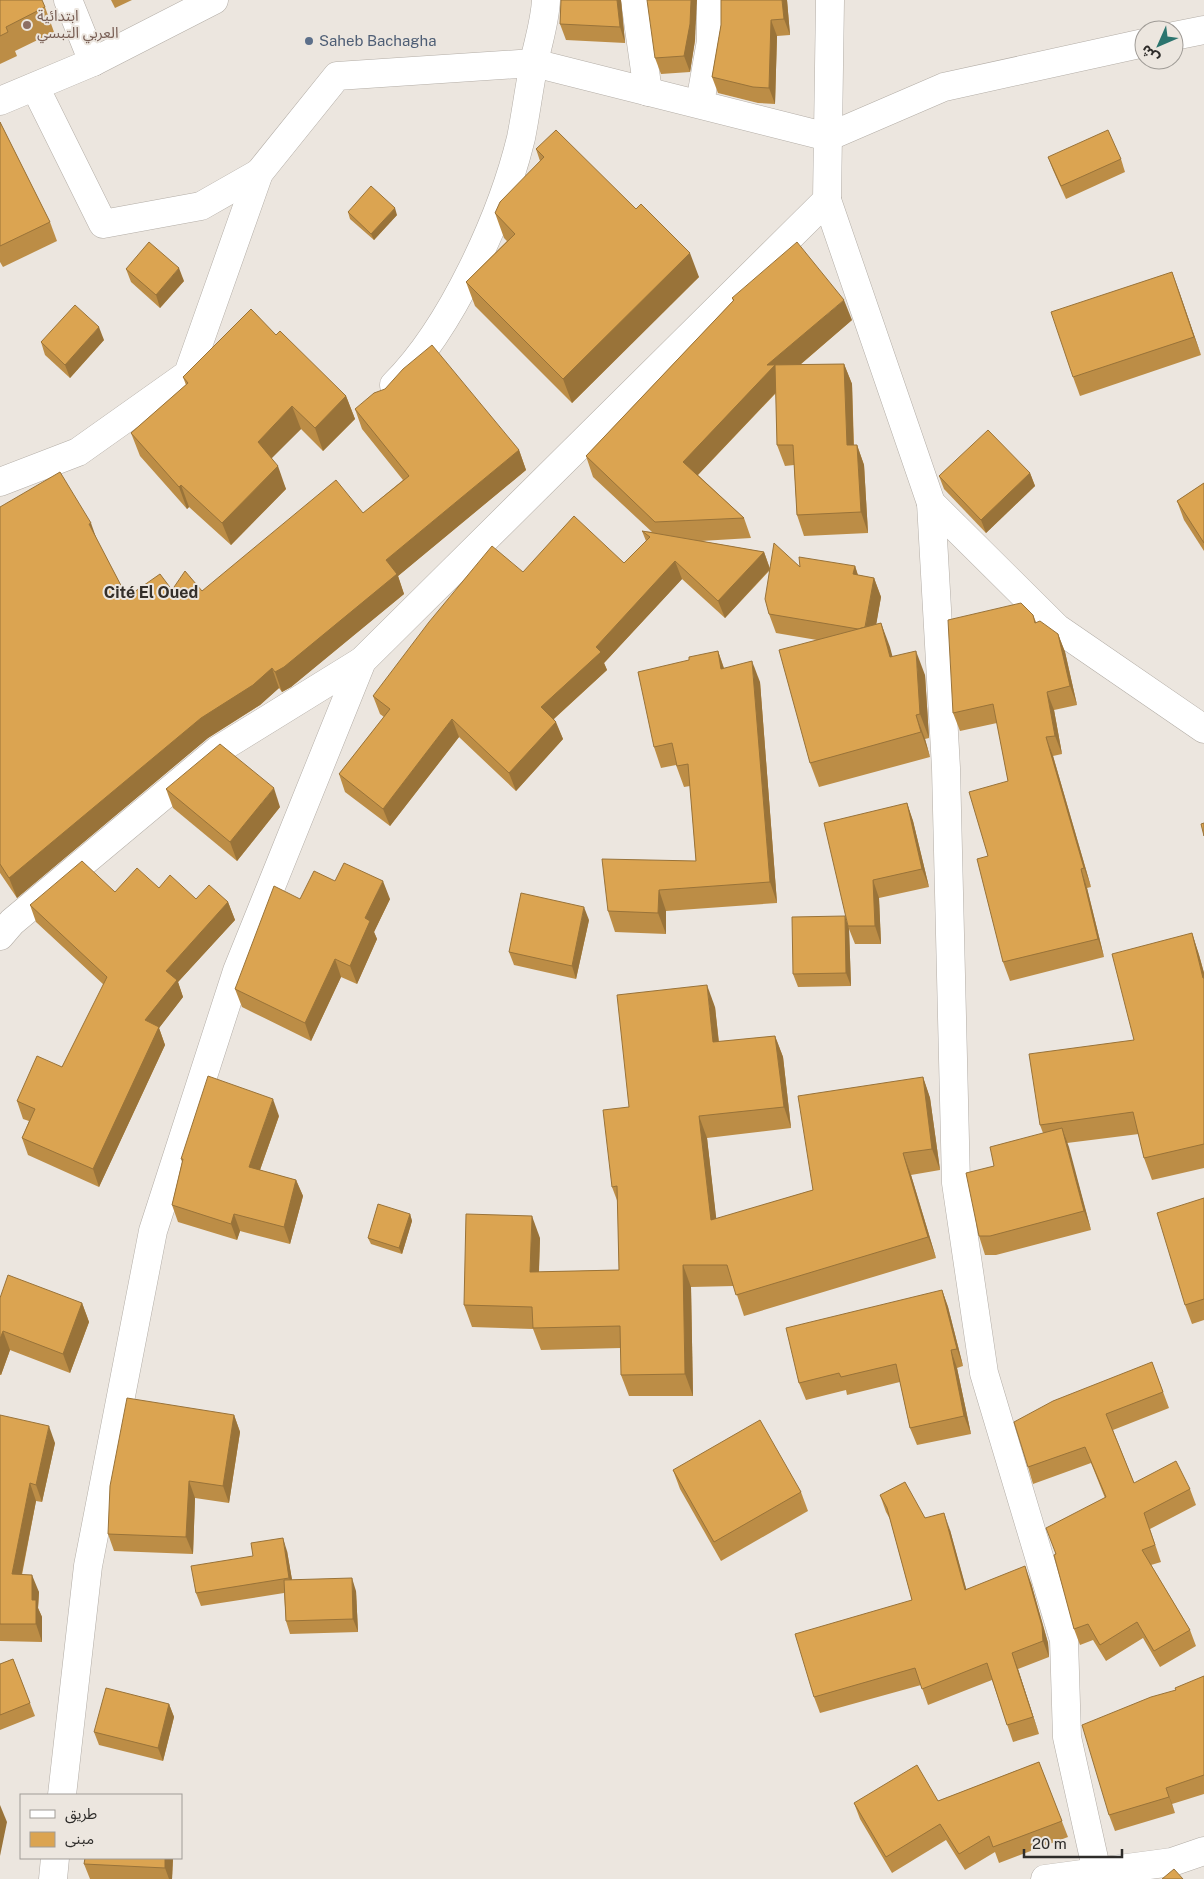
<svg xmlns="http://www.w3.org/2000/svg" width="1204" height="1879" viewBox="0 0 1204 1879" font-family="'Public Sans','Noto Sans Arabic',sans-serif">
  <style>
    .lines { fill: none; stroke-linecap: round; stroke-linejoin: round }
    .minor-casing { stroke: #b3ada6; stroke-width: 29 }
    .minor { stroke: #fff; stroke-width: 28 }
    .wall { fill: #bc8d46 }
    .shaded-wall { fill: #997339 }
    .building { fill: #dba451; stroke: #997339 }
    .education-dot { fill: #8d6e63; stroke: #ece6df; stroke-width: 2 }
    .service-dot { fill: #5c6f8a; stroke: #ece6df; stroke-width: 2 }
    .labels { text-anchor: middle; stroke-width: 4; stroke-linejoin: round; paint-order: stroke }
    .education-label { font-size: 15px; fill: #785e54; stroke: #ece6df; text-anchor: start }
    .service-label { font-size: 15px; fill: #4e5e75; stroke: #ece6df; text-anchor: start }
    .neighbourhood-label { font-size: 16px; font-weight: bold; fill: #342f2a; stroke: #ece6df }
  </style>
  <rect width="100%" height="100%" fill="#ece6df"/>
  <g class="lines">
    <!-- minor casing -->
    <g class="minor-casing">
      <g id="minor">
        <polyline points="68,0 93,62"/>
        <polyline points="635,0 648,92"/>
        <polyline points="1174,36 1204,30"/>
        <polyline points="35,87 103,224 201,206 259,173"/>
        <polyline points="0,101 93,62 214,0"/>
        <polyline points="700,103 711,41 711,0"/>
        <polyline points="827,200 931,503 1057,628 1204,729"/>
        <path d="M394 385C452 327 502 216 521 138 526 113 529 88 534 63 538 42 545 22 546 0"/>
        <polyline points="0,482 78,452 188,374 259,173 337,76 534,63 828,137 944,87 1144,43"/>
        <polyline points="931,503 946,768 956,1183 984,1373 1064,1640 1067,1737 1097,1872"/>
        <polyline points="0,936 12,922 218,750 362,661"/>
        <polyline points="62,1795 88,1566 153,1231 237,971 362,661 827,200 830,0"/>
        <polyline points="53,1879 55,1858"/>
        <polyline points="1045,1879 1172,1862 1204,1851"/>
      </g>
    </g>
    <!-- minor -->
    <use href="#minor" class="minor"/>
  </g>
  <!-- wall -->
  <g class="wall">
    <polygon points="0,0 45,7 54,32 15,51 17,56 0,64"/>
    <polygon points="111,0 132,0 115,8"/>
    <polygon points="561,0 621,0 625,43 566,40 560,24"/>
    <polygon points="721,0 787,0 790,35 777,36 775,104 758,103 718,93 712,77 721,25"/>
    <polygon points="695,40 690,72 661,74 655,58"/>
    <polygon points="0,122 50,222 57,241 3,267 0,262"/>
    <polygon points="536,149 699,277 572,403 475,306 466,282 507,241 504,238 495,213 540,161"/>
    <polygon points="1048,157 1121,159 1125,172 1066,199 1053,170"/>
    <polygon points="348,212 397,215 374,240 350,219"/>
    <polygon points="126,269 184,281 160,308 131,282"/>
    <polygon points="1172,272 1201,355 1080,396 1073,377"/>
    <polygon points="732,298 852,320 800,365 844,364 852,384 854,445 857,445 864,465 868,533 804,536 797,515 794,465 785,466 777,445 776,393 698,475 744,518 751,538 701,541 764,552 770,569 800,567 855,566 858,575 874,578 881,597 876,624 881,623 892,657 925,675 929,738 925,739 930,757 819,787 810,763 817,640 776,633 769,614 770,570 725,618 682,579 604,663 607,670 554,719 563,739 516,791 459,737 390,826 345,792 339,774 384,717 380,714 373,696 523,572 624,563 646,541 642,531 652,532 593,477 586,456 733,301"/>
    <polygon points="276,335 346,396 355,419 323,451 301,429 271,458 286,489 231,545 189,507 187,509 140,456 131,433 186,385 183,377"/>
    <polygon points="104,340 70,378 45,355 41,342"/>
    <polygon points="355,409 519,450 526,470 398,576 404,594 291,687 282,692 279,688 260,705 208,738 17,898 0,873 0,507 97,540 127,597 172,590 202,591 363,513 403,480 362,429"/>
    <polygon points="1030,473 1035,486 986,533 944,489 939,476"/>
    <polygon points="1204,483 1204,551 1184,520 1177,501"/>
    <polygon points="1033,615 1036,622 1058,634 1065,652 1077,705 1054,710 1062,754 1053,756 1091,887 1087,888 1104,957 1010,981 1003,962 988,856 1008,781 997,723 960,731 953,713"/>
    <polygon points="718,651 724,668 760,682 777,903 666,911 666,934 615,932 608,911 696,861 690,786 684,787 676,765 661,768 654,747 689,660"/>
    <polygon points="166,789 280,807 237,861 173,808"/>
    <polygon points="907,803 913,821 929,887 879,898 881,944 855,944 849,929 851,986 798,987 793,974 845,916 848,926"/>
    <polygon points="335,881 390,899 374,932 377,939 357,984 341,977 311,1041 242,1007 235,989 300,899"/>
    <polygon points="159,888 196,899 228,902 235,920 178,982 183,997 159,1028 165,1045 99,1187 28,1155 22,1138 29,1121 23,1119 17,1101 62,1067 104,985 36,922 30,905 115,892"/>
    <polygon points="589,920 576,979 514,965 509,952"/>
    <polygon points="1192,933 1199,955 1204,973 1204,1168 1152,1180 1144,1158 1139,1134 1067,1143 1091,1230 996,1255 985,1255 979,1236 994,1166 1043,1133 1040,1125 1134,1040"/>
    <polygon points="715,1007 719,1042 775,1036 783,1057 791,1128 707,1138 716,1219 813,1190 923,1077 930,1098 940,1170 911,1175 936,1258 744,1316 734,1286 691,1287 693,1396 629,1396 621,1375 621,1348 541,1350 533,1329 472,1327 464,1305 540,1238 539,1272 619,1270 618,1203 612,1187 629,1107"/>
    <polygon points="279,1116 260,1170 296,1180 303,1196 290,1244 240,1231 237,1240 178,1222 172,1205 182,1162 181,1159"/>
    <polygon points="1204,1198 1204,1320 1192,1324 1185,1305"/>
    <polygon points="410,1214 412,1221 402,1254 371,1244 368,1238"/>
    <polygon points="942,1290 948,1307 963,1366 957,1368 971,1434 917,1445 910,1428 900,1382 847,1395 846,1390 806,1400 799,1383"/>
    <polygon points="0,1298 82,1303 89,1322 70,1373 10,1350 1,1375 0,1375"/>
    <polygon points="1152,1362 1169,1408 1113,1430 1134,1483 1190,1489 1196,1505 1150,1529 1161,1562 1151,1565 1190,1630 1196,1646 1160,1667 1143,1638 1106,1661 1093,1640 1080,1645 1074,1629 1055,1554 1105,1498 1091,1463 1033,1484 1028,1467"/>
    <polygon points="0,1415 55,1443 42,1502 36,1501 22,1575 39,1592 38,1608 42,1617 42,1642 0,1641"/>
    <polygon points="234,1415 240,1432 229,1503 195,1498 193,1554 114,1551 108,1534"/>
    <polygon points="673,1470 801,1492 808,1511 721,1561 680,1489"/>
    <polygon points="880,1495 950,1530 966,1589 1031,1583 1048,1643 1049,1657 1018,1669 1039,1734 1013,1742 992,1680 928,1705 921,1685 820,1713 814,1697 912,1600 890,1519 886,1512"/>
    <polygon points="287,1551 292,1580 356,1591 358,1632 290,1634 286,1621 284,1593 201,1606 196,1593"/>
    <polygon points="13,1659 35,1716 0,1730 0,1664"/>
    <polygon points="1204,1676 1204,1794 1172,1804 1175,1813 1115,1831 1109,1815 1176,1690"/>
    <polygon points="169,1704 174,1717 163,1761 99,1745 94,1732"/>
    <polygon points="1039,1762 1068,1837 999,1863 995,1852 965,1870 946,1840 892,1873 860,1819 854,1803 938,1801"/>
    <polygon points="85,1858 173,1858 172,1879 90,1879 84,1864"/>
  </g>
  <!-- shaded-wall -->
  <g class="shaded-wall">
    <polygon points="617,0 621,0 625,43 620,27"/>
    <polygon points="691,0 697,0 695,40 690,72 684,56"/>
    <polygon points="782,0 787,0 790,35 784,19"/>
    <polygon points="771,20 777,36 775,104 769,88"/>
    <polygon points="395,208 397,215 374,240 371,234"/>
    <polygon points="690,253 699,277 572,403 563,379"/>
    <polygon points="179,268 184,281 160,308 156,295"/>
    <polygon points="1172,272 1179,291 1201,355 1194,337"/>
    <polygon points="844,300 852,320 781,381 782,386 691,482 683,462 767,365"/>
    <polygon points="99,327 104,340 70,378 65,365"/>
    <polygon points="844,364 852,384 854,466 847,445"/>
    <polygon points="346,396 355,419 323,451 315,428"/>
    <polygon points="292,406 301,429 266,464 258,442"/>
    <polygon points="857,445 864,465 868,533 861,512"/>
    <polygon points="519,450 526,470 398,576 404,594 291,687 282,692 275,672 386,560"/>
    <polygon points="278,466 286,489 231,545 222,523"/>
    <polygon points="1030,473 1035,486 986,533 981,520"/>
    <polygon points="181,485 189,507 187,509 179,487"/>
    <polygon points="91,523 98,543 89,524"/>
    <polygon points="764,552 770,569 725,618 718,601"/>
    <polygon points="675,561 682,579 604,663 607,670 547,725 541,707"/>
    <polygon points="855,566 861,585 853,574"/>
    <polygon points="874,578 881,597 872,649 865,630"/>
    <polygon points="881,623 890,647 899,681 890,657"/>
    <polygon points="1058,634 1065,652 1077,705 1070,686"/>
    <polygon points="718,651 725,672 721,669"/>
    <polygon points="916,651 925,675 929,738 920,714"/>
    <polygon points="752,661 760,682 777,903 770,882"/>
    <polygon points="272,668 279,688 260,705 208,738 17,898 9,878 201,718"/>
    <polygon points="1047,692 1054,710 1062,754 1055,736"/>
    <polygon points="916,715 925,739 930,757 921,732"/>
    <polygon points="452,719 459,737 390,826 383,809"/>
    <polygon points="556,722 563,739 516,791 509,773"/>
    <polygon points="1046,737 1053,756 1091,887 1084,868"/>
    <polygon points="274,788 280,807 237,861 230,842"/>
    <polygon points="907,803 913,821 929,887 922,869"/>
    <polygon points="1081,869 1087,888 1104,957 1098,939"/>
    <polygon points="873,880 879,898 881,944 875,926"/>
    <polygon points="383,881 390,899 374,932 377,939 357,984 350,966 365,918"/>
    <polygon points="659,890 666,911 666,934 658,913"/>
    <polygon points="228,902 235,920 178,982 183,997 159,1028 165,1045 99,1187 93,1169 145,1020 166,971"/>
    <polygon points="584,907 589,920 576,979 572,966"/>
    <polygon points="845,916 849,929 851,986 846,973"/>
    <polygon points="1192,933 1199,955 1204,973 1204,980"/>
    <polygon points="335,959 341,977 311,1041 305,1023"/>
    <polygon points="707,985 715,1007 721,1064 713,1042"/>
    <polygon points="775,1036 783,1057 791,1128 784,1107"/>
    <polygon points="923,1077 930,1098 940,1170 932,1149"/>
    <polygon points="273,1099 279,1116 255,1184 249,1167"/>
    <polygon points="699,1116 707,1138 719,1242 711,1220"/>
    <polygon points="1062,1128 1069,1147 1091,1230 1084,1211"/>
    <polygon points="903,1153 911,1175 936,1258 928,1237"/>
    <polygon points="296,1180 303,1196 290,1244 284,1227"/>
    <polygon points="234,1214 240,1231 237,1240 231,1224"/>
    <polygon points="410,1214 412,1221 402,1254 399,1248"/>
    <polygon points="532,1216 540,1238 538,1294 530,1272"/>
    <polygon points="683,1265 691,1287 693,1396 685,1374"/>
    <polygon points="942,1290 948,1307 963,1366 957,1349"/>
    <polygon points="82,1303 89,1322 70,1373 63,1354"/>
    <polygon points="3,1331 10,1350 1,1375 0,1373 0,1339"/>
    <polygon points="951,1350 957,1368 971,1434 964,1416"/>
    <polygon points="234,1415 240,1432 229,1503 223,1486"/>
    <polygon points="49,1426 55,1443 42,1502 36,1485"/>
    <polygon points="189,1481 195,1498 193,1554 186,1537"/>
    <polygon points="30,1483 36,1501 18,1592 12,1574"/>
    <polygon points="944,1513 950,1530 971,1606 965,1590"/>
    <polygon points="283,1538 287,1551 294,1591 289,1578"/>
    <polygon points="1025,1566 1031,1583 1048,1643 1049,1657 1043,1641"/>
    <polygon points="32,1575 39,1592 38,1608 42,1617 42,1642 36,1624 32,1600"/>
    <polygon points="352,1578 356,1591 358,1632 353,1619"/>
    <polygon points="1012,1653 1018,1669 1039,1734 1033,1717"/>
    <polygon points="169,1704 174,1717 163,1761 158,1748"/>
    <polygon points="1166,1788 1172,1804 1175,1813 1169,1797"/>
    <polygon points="0,1805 7,1822 0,1856"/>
    <polygon points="165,1858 173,1858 172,1879 169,1879 165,1868"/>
  </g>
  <!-- building -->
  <g class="building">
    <polygon points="0,0 42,0 45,7 6,27 8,32 0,36"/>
    <polygon points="561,0 617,0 620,27 560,24"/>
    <polygon points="647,0 691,0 690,24 684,56 655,58"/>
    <polygon points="721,0 782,0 784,19 771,20 769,88 753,87 712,77 721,25"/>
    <polygon points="0,122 50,222 0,246"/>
    <polygon points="556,130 636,209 641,204 690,253 563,379 466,282 515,234 495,213 500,202 544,157 536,149"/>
    <polygon points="1108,130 1121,159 1061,186 1048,157"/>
    <polygon points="371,186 395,208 371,234 348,212"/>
    <polygon points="149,242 179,268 156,295 126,269"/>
    <polygon points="797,242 844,300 767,365 844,364 847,445 857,445 861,512 797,515 793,445 777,445 775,365 683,462 744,518 655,522 586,456 734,300 732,298"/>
    <polygon points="1172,272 1194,337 1073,377 1051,312"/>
    <polygon points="75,305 99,327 65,365 41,342"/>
    <polygon points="251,309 276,335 280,331 346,396 315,428 292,406 258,442 278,466 222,523 181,485 179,487 131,433 188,383 183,377"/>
    <polygon points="432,345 519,450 386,560 397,574 284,667 275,672 272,668 253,685 201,718 9,878 0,864 0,507 60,472 91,523 89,524 127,597 160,574 172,590 185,571 202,591 336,480 363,513 409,476 355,409 374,393 385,389 403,369"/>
    <polygon points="988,430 1030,473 981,520 939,476"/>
    <polygon points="1204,483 1204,543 1177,501"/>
    <polygon points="574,516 624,563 650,537 642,531 764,552 718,601 675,561 596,647 601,652 541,707 556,722 509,773 452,719 383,809 339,774 390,709 373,696 429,622 492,546 523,572"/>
    <polygon points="774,543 800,567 799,557 855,566 853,574 874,578 865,627 858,629 769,614 765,599"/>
    <polygon points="1021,603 1033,615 1035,623 1040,621 1058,634 1070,686 1047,692 1055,736 1046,737 1084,868 1081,869 1098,939 1003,962 977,859 988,856 969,792 1008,781 993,704 953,713 948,620"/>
    <polygon points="881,623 890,657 916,651 920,714 916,715 921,732 810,763 779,650"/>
    <polygon points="718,651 721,669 752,661 770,882 659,890 658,913 608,911 602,859 696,861 688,764 677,766 672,743 654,747 638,672 689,660 689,657"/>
    <polygon points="220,744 274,788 230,842 166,789"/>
    <polygon points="907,803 922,869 873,880 875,926 848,926 824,823"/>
    <polygon points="1204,823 1204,836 1201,824"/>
    <polygon points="82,861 115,892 137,868 159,888 170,875 196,899 209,885 228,902 166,971 177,980 145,1020 159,1027 93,1169 22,1138 35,1109 17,1101 37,1056 62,1067 107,977 30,905"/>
    <polygon points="344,863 383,881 365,918 370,921 350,966 335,959 305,1023 235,989 274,886 300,899 314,871 335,881"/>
    <polygon points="521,893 584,907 572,966 509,952"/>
    <polygon points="845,916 846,973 793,974 792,917"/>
    <polygon points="1192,933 1203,978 1204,978 1204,1144 1144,1158 1133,1112 1040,1125 1029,1054 1134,1040 1112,954"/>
    <polygon points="707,985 713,1042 775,1036 784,1107 699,1116 711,1220 813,1190 798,1096 923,1077 932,1149 903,1153 928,1237 736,1295 727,1265 683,1265 685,1374 621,1375 620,1326 533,1328 532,1307 464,1305 466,1214 532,1216 530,1272 619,1270 617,1186 612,1187 603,1110 629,1107 617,995"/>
    <polygon points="208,1076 273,1099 249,1167 296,1180 284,1227 234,1214 231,1224 172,1205 183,1159 181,1159"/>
    <polygon points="1062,1128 1084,1211 990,1236 979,1236 966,1173 994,1166 990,1147"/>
    <polygon points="1204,1198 1204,1299 1185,1305 1157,1213"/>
    <polygon points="378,1204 410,1214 399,1248 368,1238"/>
    <polygon points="8,1275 82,1303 63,1354 3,1331 0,1339 0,1298"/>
    <polygon points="942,1290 957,1349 951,1350 964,1416 910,1428 896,1364 841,1377 839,1373 799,1383 786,1328"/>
    <polygon points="1152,1362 1163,1392 1106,1414 1134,1483 1176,1461 1190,1489 1144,1513 1155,1545 1142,1550 1190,1630 1154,1651 1137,1622 1100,1645 1088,1624 1074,1629 1054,1555 1056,1554 1046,1528 1106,1497 1085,1447 1028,1467 1014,1422 1053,1401"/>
    <polygon points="127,1398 234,1415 223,1486 189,1481 186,1537 108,1534 110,1486"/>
    <polygon points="0,1415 49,1426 36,1485 30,1483 12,1574 32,1575 32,1600 36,1600 36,1624 0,1624"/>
    <polygon points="760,1420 801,1492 714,1542 673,1470"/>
    <polygon points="905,1482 925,1518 944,1513 965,1590 1025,1566 1042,1626 1043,1641 1012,1653 1033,1717 1007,1725 987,1663 922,1689 915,1668 814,1697 795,1634 912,1600 887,1508 880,1495"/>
    <polygon points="283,1538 289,1578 196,1593 191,1566 253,1556 251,1543"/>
    <polygon points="352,1578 353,1619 286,1621 284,1580"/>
    <polygon points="13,1659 30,1703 0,1715 0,1664"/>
    <polygon points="1204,1676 1204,1775 1166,1788 1169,1797 1109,1815 1082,1725 1151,1697 1176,1690 1175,1688"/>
    <polygon points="106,1688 169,1704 158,1748 94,1732"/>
    <polygon points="1039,1762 1062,1821 993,1847 989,1836 959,1854 940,1824 886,1857 854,1803 917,1765 938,1801"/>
    <polygon points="85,1858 165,1858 165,1868 84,1864"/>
    <polygon points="1174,1869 1183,1879 1162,1879"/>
  </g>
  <!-- markers -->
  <circle class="education-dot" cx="27" cy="25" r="5"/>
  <circle class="service-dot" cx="309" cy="41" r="5"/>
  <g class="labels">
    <!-- education labels -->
    <g class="education-label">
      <text x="37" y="21">ابتدائية<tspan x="37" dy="17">العربي التبسي</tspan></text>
    </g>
    <!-- service labels -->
    <g class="service-label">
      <text x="319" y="46">Saheb Bachagha</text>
    </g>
    <!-- neighbourhood labels -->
    <g class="neighbourhood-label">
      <text x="151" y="598">Cité El Oued</text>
    </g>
  </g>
  <!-- legend -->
  <rect x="20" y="1794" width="162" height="65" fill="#ece6df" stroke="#a09c97"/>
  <rect x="30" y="1810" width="25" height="8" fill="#ffffff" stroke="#a09c97"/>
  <text x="65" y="1819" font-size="15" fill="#2e2c2a">طريق</text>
  <rect x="30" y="1832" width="25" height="15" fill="#dba451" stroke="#a09c97"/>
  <text x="65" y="1844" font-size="15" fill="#2e2c2a">مبنى</text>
  <!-- north arrow -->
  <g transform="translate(1159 45) rotate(225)"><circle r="24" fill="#ece6df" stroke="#a09c97"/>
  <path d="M0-4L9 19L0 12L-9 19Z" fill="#2b746e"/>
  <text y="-8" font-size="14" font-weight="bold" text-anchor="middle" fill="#2e2c2a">ش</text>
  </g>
  <!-- scale -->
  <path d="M1024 1849v8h98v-8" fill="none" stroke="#2e2c2a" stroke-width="2.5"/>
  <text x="1032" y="1849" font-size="15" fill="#2e2c2a" stroke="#ece6df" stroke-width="4" paint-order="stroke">20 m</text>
</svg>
